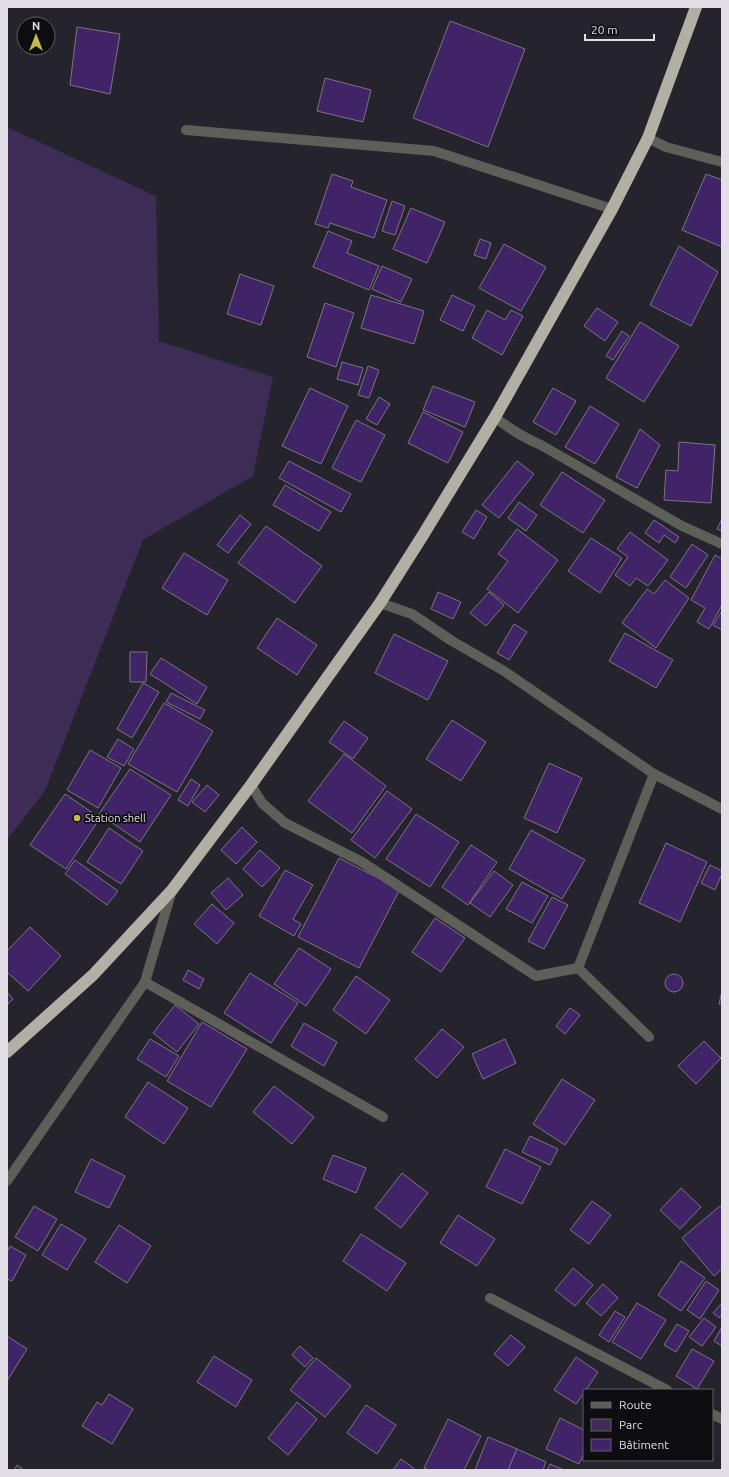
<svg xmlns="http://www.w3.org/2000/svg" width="729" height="1477" viewBox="0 0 729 1477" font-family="Ubuntu,sans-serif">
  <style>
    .green { fill: #3c2c56 }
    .building { fill: #412468; stroke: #797681 }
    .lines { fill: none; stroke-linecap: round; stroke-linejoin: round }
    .lane { stroke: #5f5f5a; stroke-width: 10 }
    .street { stroke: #5f5f5a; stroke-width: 10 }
    .highway { stroke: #b0b0a4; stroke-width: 12 }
    .poi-dot { fill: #c1bd40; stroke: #0e0d11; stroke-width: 1.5 }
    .labels { text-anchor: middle; stroke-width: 3.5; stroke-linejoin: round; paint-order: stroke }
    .poi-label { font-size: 11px; fill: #e1dfe5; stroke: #0e0d11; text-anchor: start }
  </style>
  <rect width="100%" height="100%" fill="#25232b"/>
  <!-- green -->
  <polygon class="green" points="7,127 156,196 159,341 273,377 253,476 143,540 45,791 7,840"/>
  <!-- building -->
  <g class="building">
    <polygon points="450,21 525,49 488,147 413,118"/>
    <polygon points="77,27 120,34 110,94 70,85"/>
    <polygon points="325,78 371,90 363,122 317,111"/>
    <polygon points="332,174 353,181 351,187 387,200 374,238 330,223 328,228 315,224"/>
    <polygon points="706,174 722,180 722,247 682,230"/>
    <polygon points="392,201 405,206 395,235 382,231"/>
    <polygon points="411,208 445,222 427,263 393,249"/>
    <polygon points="328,231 352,241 347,253 379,266 369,290 313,267"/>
    <polygon points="480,239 491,243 486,259 474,255"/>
    <polygon points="504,244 546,267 521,311 479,288"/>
    <polygon points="679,246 718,272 691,326 650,305"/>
    <polygon points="382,266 412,279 401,302 372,289"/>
    <polygon points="240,274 274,286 261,325 227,314"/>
    <polygon points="371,295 424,311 414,344 361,328"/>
    <polygon points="452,295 475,306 463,331 440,320"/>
    <polygon points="325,303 354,313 336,367 307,357"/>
    <polygon points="597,308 618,322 605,341 584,326"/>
    <polygon points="487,310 505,320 511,310 523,316 502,355 472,338"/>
    <polygon points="640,322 679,346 644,402 606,378"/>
    <polygon points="622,331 629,336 613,360 606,356"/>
    <polygon points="342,362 363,368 358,385 337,379"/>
    <polygon points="368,366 379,370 369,398 358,395"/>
    <polygon points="433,386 475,402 465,427 423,410"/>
    <polygon points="310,388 348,406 321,464 282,446"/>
    <polygon points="553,388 576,401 556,435 533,422"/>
    <polygon points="379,397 390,404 377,425 366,419"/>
    <polygon points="590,406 619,424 595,464 565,447"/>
    <polygon points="423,412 463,432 448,463 408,443"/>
    <polygon points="356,420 385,435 361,482 332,468"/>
    <polygon points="640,429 660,445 637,488 616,477"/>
    <polygon points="679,442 715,445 711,503 664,500 666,470 678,471"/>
    <polygon points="289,461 351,494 341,512 279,478"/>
    <polygon points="517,461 534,474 499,518 482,505"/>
    <polygon points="562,472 605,500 583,533 540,505"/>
    <polygon points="285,485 331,512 319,531 273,505"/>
    <polygon points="519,502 537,515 526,531 508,518"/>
    <polygon points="476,510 487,517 474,539 462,532"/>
    <polygon points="240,515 251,524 228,553 217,545"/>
    <polygon points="722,519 722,531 717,529"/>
    <polygon points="654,520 679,537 675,543 664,535 659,543 645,533"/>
    <polygon points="266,526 322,566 295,603 238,563"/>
    <polygon points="517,529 558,560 518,613 487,589 508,561 498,554"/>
    <polygon points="630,532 668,560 648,586 636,578 630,586 615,575 628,557 617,549"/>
    <polygon points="591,538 622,558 600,593 568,571"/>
    <polygon points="692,544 708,555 686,588 670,577"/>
    <polygon points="184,553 228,580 207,615 162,588"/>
    <polygon points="715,555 722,559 722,605 709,629 697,622 705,608 691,600"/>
    <polygon points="665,580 689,598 656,648 622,623 647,589 654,594"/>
    <polygon points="438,592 461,602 453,619 431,609"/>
    <polygon points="489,592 504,605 486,626 470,613"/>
    <polygon points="722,611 722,630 713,625"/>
    <polygon points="277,618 317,645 297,675 257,648"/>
    <polygon points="514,624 527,632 509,660 497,653"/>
    <polygon points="625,633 673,660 656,688 609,661"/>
    <polygon points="394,634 448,661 428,700 375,673"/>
    <polygon points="130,652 147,652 146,682 130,682"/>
    <polygon points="161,658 207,687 197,704 150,674"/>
    <polygon points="143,683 159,692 132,738 117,729"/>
    <polygon points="171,693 205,710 200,719 166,702"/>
    <polygon points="164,703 213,731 177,792 128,764"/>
    <polygon points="452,720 486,742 461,781 426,759"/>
    <polygon points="344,721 368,738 353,759 329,742"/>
    <polygon points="118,739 134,749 124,766 107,757"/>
    <polygon points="90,750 121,768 98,808 67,790"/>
    <polygon points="344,754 386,786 352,833 308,801"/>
    <polygon points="549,763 582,778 557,833 524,818"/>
    <polygon points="130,769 171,795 140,842 99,814"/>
    <polygon points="191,779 200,785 188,806 178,800"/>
    <polygon points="207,785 219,795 205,812 192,802"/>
    <polygon points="387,791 412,809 375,858 351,840"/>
    <polygon points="65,794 100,818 66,869 30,845"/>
    <polygon points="416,814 459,842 430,887 386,859"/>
    <polygon points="242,827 257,842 236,864 221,850"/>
    <polygon points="109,828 143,851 121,884 87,862"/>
    <polygon points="531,830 585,860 562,899 509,869"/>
    <polygon points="666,843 707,862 680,922 639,903"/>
    <polygon points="471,845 497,862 468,905 442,887"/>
    <polygon points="260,850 280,868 262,887 243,869"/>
    <polygon points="339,858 400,889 359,968 298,937"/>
    <polygon points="75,860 118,891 107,905 65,874"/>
    <polygon points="710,865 722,871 722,874 715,890 701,883"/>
    <polygon points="285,870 313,885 293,919 301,924 294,936 259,916"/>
    <polygon points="494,871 513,885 490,917 470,903"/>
    <polygon points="228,878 243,895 226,910 211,893"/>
    <polygon points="522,882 548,896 532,923 506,909"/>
    <polygon points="552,897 568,905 544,949 528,941"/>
    <polygon points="212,904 234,923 217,944 194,924"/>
    <polygon points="435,918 465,938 441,972 412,952"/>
    <polygon points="30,927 61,956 28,991 7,972 7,951"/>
    <polygon points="299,948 331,969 306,1006 274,984"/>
    <polygon points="188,970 204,979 199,989 183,980"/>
    <polygon points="250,973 298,1003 271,1043 224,1013"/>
    <circle cx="674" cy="983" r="9"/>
    <polygon points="356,976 390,1000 366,1034 333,1010"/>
    <polygon points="722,991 722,1004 719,1004"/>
    <polygon points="7,992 13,999 7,1005"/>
    <polygon points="175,1005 199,1024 177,1052 153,1033"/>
    <polygon points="570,1008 580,1015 565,1034 556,1026"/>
    <polygon points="202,1022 247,1049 211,1107 167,1081"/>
    <polygon points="304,1023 337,1042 324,1066 291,1046"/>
    <polygon points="442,1029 464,1047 437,1078 415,1059"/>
    <polygon points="150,1039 179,1056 166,1077 137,1059"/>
    <polygon points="505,1039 516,1063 483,1079 472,1054"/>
    <polygon points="704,1041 721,1058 696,1084 678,1066"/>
    <polygon points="562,1079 595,1100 565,1145 533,1124"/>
    <polygon points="148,1082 188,1108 164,1144 125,1117"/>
    <polygon points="274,1086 314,1117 292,1144 253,1112"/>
    <polygon points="530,1136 558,1149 550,1165 522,1152"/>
    <polygon points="505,1149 541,1167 522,1204 486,1187"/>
    <polygon points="333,1155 366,1168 356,1193 323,1179"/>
    <polygon points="91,1159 125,1176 109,1208 75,1192"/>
    <polygon points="402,1173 428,1193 401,1228 375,1208"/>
    <polygon points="681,1188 701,1207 680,1229 660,1210"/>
    <polygon points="592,1201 611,1215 589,1244 570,1230"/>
    <polygon points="34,1206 57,1219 38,1251 15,1237"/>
    <polygon points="720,1206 722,1208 722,1269 714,1276 682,1238"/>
    <polygon points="458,1215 495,1239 477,1266 440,1243"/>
    <polygon points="61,1224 86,1239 67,1270 42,1255"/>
    <polygon points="119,1225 151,1246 127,1283 95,1262"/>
    <polygon points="361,1234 406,1263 387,1291 343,1261"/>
    <polygon points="10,1246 26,1255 12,1281 7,1279 7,1252"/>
    <polygon points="681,1261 705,1278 681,1311 658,1295"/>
    <polygon points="573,1268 593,1285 575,1306 555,1290"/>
    <polygon points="706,1281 719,1290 700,1319 687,1310"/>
    <polygon points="603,1284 618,1298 601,1316 586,1303"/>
    <polygon points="637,1303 666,1320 641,1359 612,1342"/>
    <polygon points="722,1303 722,1314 719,1318 713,1313"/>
    <polygon points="615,1311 625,1317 609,1342 599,1335"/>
    <polygon points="704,1318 716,1327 702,1346 689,1337"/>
    <polygon points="677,1324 689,1331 676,1352 664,1345"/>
    <polygon points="722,1327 722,1346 714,1341"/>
    <polygon points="511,1335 525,1347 508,1366 494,1354"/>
    <polygon points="7,1336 27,1349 7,1381"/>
    <polygon points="300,1346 313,1358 305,1367 292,1355"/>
    <polygon points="692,1349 714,1361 697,1389 676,1376"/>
    <polygon points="214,1356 252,1380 236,1407 197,1382"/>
    <polygon points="576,1357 598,1372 586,1390 584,1390 584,1393 576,1404 554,1390"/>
    <polygon points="316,1358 351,1386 325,1417 290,1390"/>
    <polygon points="109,1394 133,1409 112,1444 82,1426 97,1402 102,1405"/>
    <polygon points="297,1402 317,1419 288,1455 268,1438"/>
    <polygon points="366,1405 396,1425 377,1454 347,1433"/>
    <polygon points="560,1418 584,1430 584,1453 579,1464 546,1449"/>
    <polygon points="448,1419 481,1436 464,1470 429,1470 424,1468"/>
    <polygon points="488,1437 517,1449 508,1470 475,1470"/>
    <polygon points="517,1449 546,1462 543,1470 508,1470"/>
    <polygon points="401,1459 416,1470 393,1470"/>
    <polygon points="550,1464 564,1470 547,1470"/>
    <polygon points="17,1465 24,1470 14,1470"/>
  </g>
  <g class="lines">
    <!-- lane -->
    <polyline class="lane" points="186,130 434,151 612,209"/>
    <!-- street -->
    <g class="street">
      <polyline points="648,138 666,147 722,162"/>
      <path d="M495 417C508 428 525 438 541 445L682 526 722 544"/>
      <polyline points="380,603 412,614 452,641 504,671 654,774 722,809"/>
      <polyline points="251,785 262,803 285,823 362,862 536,976 578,968 654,774"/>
      <polyline points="578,968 649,1037"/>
      <polyline points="145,982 383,1117"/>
      <polyline points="7,1181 145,982 172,890"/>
      <polyline points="490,1298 667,1390"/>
      <polyline points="712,1414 722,1419"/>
    </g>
    <!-- highway -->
    <polyline class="highway" points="7,1052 93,975 172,890 251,785 380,603 423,535 495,417 612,209 648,138 696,7"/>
  </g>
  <!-- markers -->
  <circle class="poi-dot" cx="77" cy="818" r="4"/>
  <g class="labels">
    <!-- poi labels -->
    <g class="poi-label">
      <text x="85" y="822">Station shell</text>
    </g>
  </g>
  <!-- border -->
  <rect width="729" height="1477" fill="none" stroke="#e1dfe5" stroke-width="16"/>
  <!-- legend -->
  <rect x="583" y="1389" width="130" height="72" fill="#0e0d11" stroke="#626166"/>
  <rect x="591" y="1402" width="20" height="6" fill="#5f5f5a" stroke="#626166"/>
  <text x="619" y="1409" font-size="12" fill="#e1dfe5">Route</text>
  <rect x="591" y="1419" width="20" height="12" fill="#3c2c56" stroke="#626166"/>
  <text x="619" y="1429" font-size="12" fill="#e1dfe5">Parc</text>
  <rect x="591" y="1439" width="20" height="12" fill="#412468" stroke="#626166"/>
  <text x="619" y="1449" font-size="12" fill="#e1dfe5">Bâtiment</text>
  <!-- north arrow -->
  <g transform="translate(36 36)"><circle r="19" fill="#0e0d11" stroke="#626166"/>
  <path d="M0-3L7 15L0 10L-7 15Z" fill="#c1bd40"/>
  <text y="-6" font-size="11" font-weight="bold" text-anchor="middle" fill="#e1dfe5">N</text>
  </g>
  <!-- scale -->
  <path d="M585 34v6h69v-6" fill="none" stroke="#e1dfe5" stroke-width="2"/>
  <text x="591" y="34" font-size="12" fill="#e1dfe5" stroke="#0e0d11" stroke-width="3" paint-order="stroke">20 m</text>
</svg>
